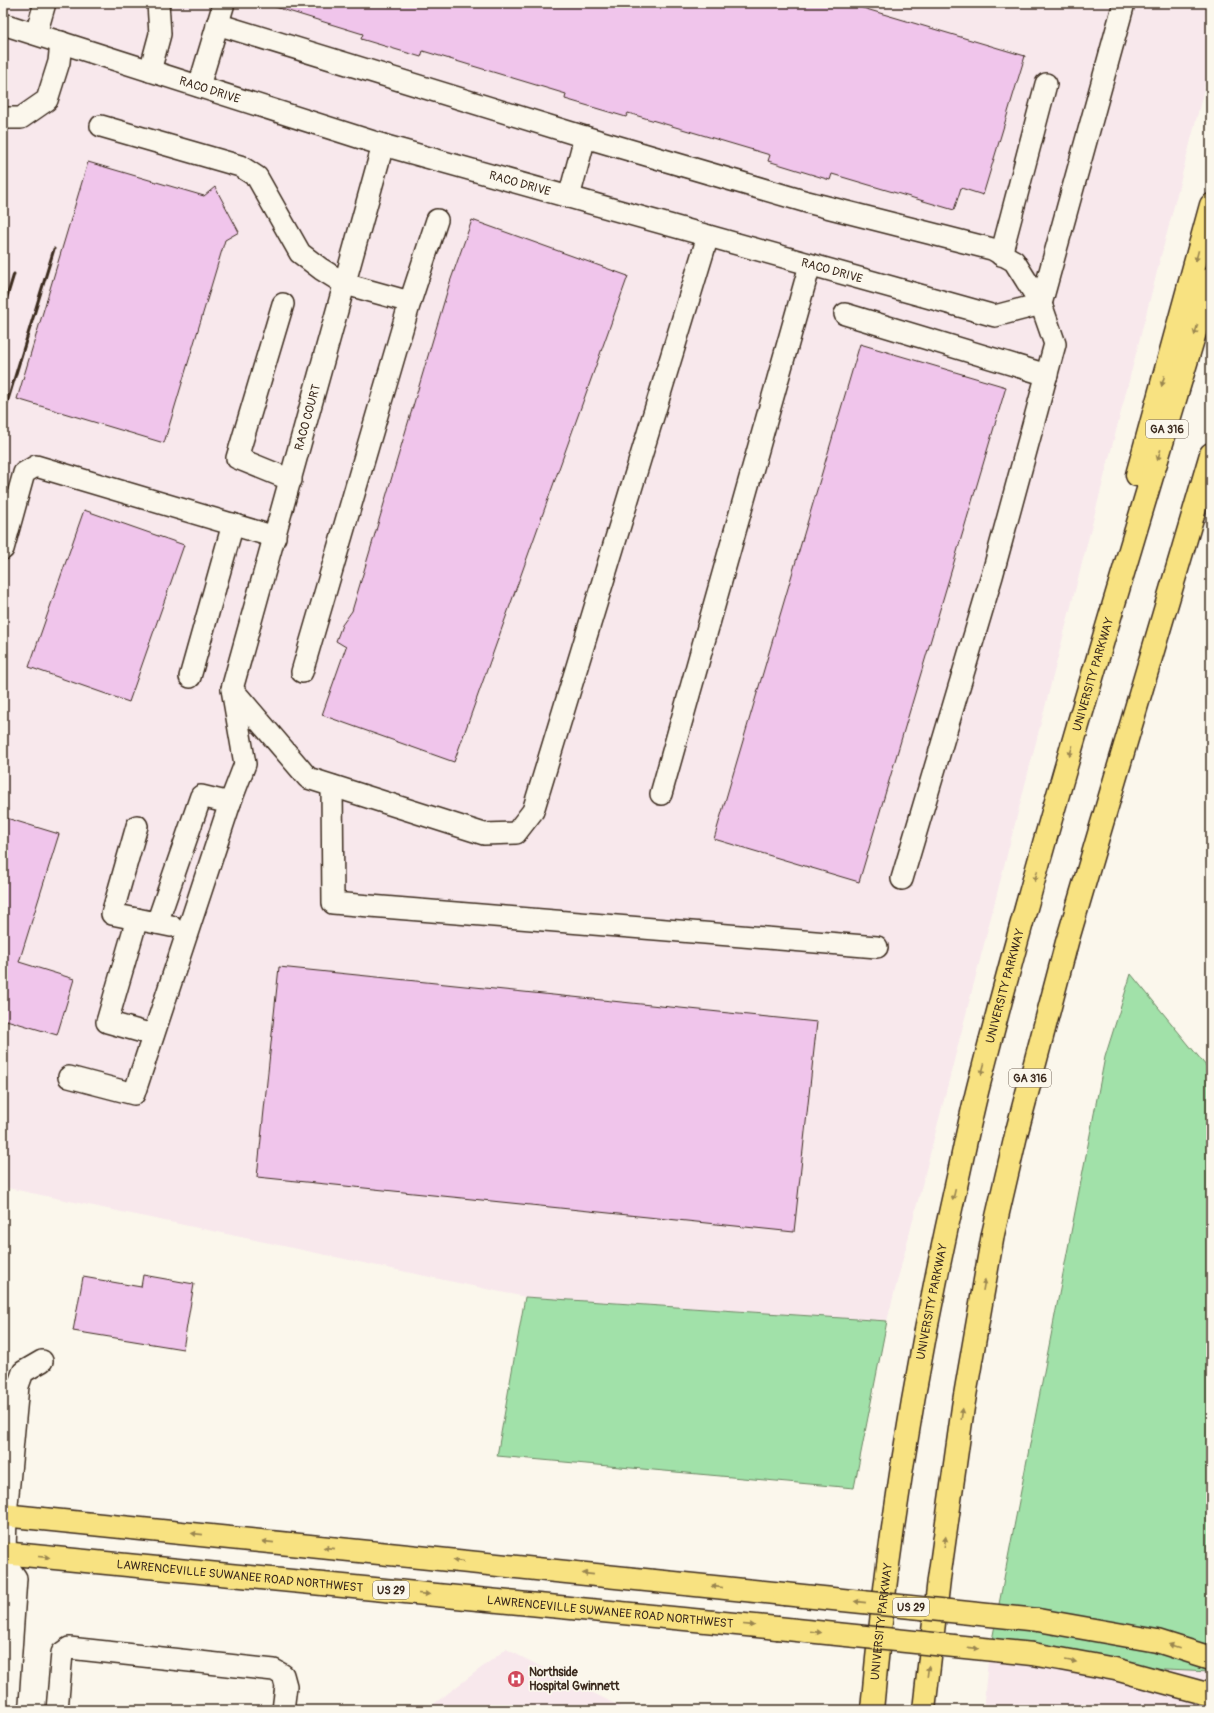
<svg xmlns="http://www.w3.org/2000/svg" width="1214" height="1713" viewBox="0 0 1214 1713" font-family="Pangolin,sans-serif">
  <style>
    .built { fill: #f8e8ec }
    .green { fill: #a1e1a9; stroke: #6e8664 }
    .building { fill: #f0c5eb; stroke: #3b2a1e }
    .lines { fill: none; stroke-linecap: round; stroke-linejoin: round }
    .minor-casing { stroke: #3b2a1e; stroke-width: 24 }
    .major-casing { stroke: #3b2a1e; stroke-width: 25 }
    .highway-casing { stroke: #3b2a1e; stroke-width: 25 }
    .minor { stroke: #fbf7ec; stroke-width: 21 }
    .major { stroke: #f8e281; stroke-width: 22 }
    .highway { stroke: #f8e281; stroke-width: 22 }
    .rail { stroke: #3b2a1e; stroke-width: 3 }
    .major-bridge-casing { stroke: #3b2a1e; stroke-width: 25; stroke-linecap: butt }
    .major-bridge { stroke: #f8e281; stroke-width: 22 }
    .oneway { fill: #9a8650 }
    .labels { text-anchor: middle; stroke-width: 3.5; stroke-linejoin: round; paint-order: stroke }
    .shield { fill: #fbf7ec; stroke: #75685c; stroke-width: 1 }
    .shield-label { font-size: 11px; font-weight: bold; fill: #3b2a1e }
    .street-label { font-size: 12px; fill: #3b2a1e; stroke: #fbf7ec }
    .poi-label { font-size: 12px; font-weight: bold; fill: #3b2a1e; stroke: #fbf7ec; text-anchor: start }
  </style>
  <rect width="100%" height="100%" fill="#fbf7ec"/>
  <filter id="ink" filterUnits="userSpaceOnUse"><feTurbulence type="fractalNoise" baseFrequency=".025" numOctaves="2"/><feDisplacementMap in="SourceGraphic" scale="8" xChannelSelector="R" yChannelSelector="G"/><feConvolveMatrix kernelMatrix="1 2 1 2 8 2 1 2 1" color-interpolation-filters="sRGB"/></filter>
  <g filter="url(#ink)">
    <!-- built -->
    <g class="built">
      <polygon points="3,3 1211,3 1211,62 887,1321 525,1297 3,1187"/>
      <polygon points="506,1649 627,1710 426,1710"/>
      <polygon points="988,1661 1211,1671 1211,1710 983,1710"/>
    </g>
    <!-- green -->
    <g class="green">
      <polygon points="1131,974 1211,1072 1211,1671 988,1661 1105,1057"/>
      <polygon points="525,1297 887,1321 854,1488 497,1456"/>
    </g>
    <!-- building -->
    <g class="building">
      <polygon points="273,3 846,3 1025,56 983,195 961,188 954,210 832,174 830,180 768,161 770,155 628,113 626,117 565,99 566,94 423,51 421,57 361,39 363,34 272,6"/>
      <polygon points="88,162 204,196 215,187 239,232 225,240 164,443 17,399"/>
      <polygon points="472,220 628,276 454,762 322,715 346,647 336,641 342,625 352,611 450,282"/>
      <polygon points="860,344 1006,387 859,882 714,839"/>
      <polygon points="84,510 184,545 129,702 29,667"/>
      <polygon points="3,817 59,834 19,962 74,979 57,1035 3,1019"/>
      <polygon points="279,967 817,1022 794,1232 257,1177"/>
      <polygon points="143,1275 194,1284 183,1349 73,1331 83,1277 141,1287"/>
    </g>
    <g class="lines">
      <!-- minor casing -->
      <g class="minor-casing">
        <g id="minor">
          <path id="s1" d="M3 24 383 145 995 316 1041 304"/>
          <polyline points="217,24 585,137 807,202 992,249 1014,261 1041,304 1055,344 992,576 902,879"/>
          <polyline points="36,34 45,3"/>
          <polyline points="150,71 160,34 158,3"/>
          <polyline points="199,86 224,3"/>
          <polyline points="3,118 21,118 47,100 59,62 61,42"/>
          <polyline points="101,126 240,166 257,177 300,253 321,269 345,284 410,302 302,672"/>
          <polyline points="569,197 585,137"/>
          <polyline points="1001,255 1046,84"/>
          <polyline points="410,302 437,220"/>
          <polyline points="283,304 237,458 291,480"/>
          <polyline points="1041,304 1124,3"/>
          <polyline points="845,314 1047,375"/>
          <polyline points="3,549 24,473 36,466 275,537"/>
          <polyline points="190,677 233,524"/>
          <polyline points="232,689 308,778 484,834 516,833 533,811 708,236"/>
          <polyline points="332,786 333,903 877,947"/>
          <polyline points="661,794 810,265"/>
          <polyline points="137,826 112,914 171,926"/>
          <polyline points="137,919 107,1022 153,1035"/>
          <path id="s2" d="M157 923 201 796 230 803 245 764 232 689 383 145"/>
          <polyline points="69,1077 134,1094 230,803"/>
          <polyline points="4,1561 16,1578 7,1710"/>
          <polyline points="3,1563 5,1553 6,1515 18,1386 23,1372 42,1361"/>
          <polyline points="57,1710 62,1653 69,1648 274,1670 283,1675 286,1686 283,1710"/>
        </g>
      </g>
      <!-- major casing -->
      <g class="major-casing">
        <g id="major">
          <polyline points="3,1515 784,1594"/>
          <path id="s3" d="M3 1553 777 1628"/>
          <polyline points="1038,1620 1157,1641 1211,1658"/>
          <polyline points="1033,1654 1115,1669 1211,1695"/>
        </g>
      </g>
      <!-- highway casing -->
      <g class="highway-casing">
        <g id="highway">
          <polyline points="1137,475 1211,205"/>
          <path id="s4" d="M872 1710C888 1530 918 1353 958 1177 966 1141 973 1104 983 1069 1051 804 1133 542 1211 279"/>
          <polyline points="924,1710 939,1579 963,1407 993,1234 1017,1131 1067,942 1211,454"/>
        </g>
      </g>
      <!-- minor -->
      <use href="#minor" class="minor"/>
      <!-- major -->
      <use href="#major" class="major"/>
      <!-- highway -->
      <use href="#highway" class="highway"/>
      <!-- rail -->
      <g class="rail">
        <polyline points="3,310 14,274"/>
        <polyline points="3,416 54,249"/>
      </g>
      <!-- major-bridge casing -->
      <g class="major-bridge-casing">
        <g id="major-bridge">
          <polyline points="784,1594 1038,1620"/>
          <polyline points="777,1628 1033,1654"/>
        </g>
      </g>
      <!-- major-bridge -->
      <use href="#major-bridge" class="major-bridge"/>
    </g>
    <!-- one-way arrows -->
    <defs><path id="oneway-solid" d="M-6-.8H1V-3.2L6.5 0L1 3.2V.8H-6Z"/></defs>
    <g class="oneway">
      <use href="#oneway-solid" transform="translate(1197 256) rotate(105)"/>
      <use href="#oneway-solid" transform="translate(1196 330) rotate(106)"/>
      <use href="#oneway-solid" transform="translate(1163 381) rotate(105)"/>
      <use href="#oneway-solid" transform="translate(1159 455) rotate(107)"/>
      <use href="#oneway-solid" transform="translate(1071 751) rotate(106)"/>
      <use href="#oneway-solid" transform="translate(1036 876) rotate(105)"/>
      <use href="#oneway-solid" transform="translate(983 1069) rotate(105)"/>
      <use href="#oneway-solid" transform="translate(954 1195) rotate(103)"/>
      <use href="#oneway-solid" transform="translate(984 1285) rotate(-80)"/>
      <use href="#oneway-solid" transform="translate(962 1414) rotate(-82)"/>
      <use href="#oneway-solid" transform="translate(197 1534) rotate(-174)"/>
      <use href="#oneway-solid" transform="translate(268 1542) rotate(-174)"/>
      <use href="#oneway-solid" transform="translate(945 1542) rotate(-82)"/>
      <use href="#oneway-solid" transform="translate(329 1548) rotate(-174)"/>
      <use href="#oneway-solid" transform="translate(44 1557) rotate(5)"/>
      <use href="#oneway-solid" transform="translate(458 1561) rotate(-174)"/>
      <use href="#oneway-solid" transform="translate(588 1574) rotate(-174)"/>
      <use href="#oneway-solid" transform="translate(717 1587) rotate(-174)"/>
      <use href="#oneway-solid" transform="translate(424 1594) rotate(5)"/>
      <use href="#oneway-solid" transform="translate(860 1602) rotate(-174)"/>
      <use href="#oneway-solid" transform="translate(749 1625) rotate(5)"/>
      <use href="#oneway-solid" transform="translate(816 1632) rotate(6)"/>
      <use href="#oneway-solid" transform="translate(1174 1646) rotate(-163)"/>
      <use href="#oneway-solid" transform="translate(973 1648) rotate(6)"/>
      <use href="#oneway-solid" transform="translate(1071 1661) rotate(10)"/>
      <use href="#oneway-solid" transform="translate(928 1671) rotate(-83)"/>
    </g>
  </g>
  <!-- icons -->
  <defs>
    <g id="hospital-disc" transform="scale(0.9)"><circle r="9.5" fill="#d1495b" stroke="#fbf7ec"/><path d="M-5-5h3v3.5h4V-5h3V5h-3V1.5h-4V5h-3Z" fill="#fff"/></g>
  </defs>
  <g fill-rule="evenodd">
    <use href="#hospital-disc" x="516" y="1679"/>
  </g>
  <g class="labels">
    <!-- shield labels -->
    <g class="shield">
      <rect x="1146" y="420" width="42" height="18" rx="3"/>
      <rect x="1009" y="1069" width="42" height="18" rx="3"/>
      <rect x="373" y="1581" width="36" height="18" rx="3"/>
      <rect x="893" y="1598" width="36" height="18" rx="3"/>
    </g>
    <g class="shield-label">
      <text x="1167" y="433">GA 316</text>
      <text x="1030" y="1082">GA 316</text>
      <text x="391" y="1594">US 29</text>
      <text x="911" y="1611">US 29</text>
    </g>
    <!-- street labels -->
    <g class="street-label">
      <text dy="4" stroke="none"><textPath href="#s1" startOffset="217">RACO DRIVE</textPath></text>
      <text dy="4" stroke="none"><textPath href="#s1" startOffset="541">RACO DRIVE</textPath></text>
      <text dy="4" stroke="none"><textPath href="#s1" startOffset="865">RACO DRIVE</textPath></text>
      <text dy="4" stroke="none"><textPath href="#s2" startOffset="564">RACO COURT</textPath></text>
      <text dy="4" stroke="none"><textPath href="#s4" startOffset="1061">UNIVERSITY PARKWAY</textPath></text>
      <text dy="4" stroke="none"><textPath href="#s4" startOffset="737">UNIVERSITY PARKWAY</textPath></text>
      <text dy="4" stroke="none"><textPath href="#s4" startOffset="413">UNIVERSITY PARKWAY</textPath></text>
      <text dy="4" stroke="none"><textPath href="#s3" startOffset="238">LAWRENCEVILLE SUWANEE ROAD NORTHWEST</textPath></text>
      <text dy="4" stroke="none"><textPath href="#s3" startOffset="610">LAWRENCEVILLE SUWANEE ROAD NORTHWEST</textPath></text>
      <text dy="4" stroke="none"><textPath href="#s4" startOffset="89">UNIVERSITY PARKWAY</textPath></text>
    </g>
    <!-- poi labels -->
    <g class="poi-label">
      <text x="529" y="1676">Northside<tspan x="529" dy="14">Hospital Gwinnett</tspan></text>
    </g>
  </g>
  <!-- margin -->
  <rect width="1214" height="1713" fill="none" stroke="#fbf7ec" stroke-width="16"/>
  <rect x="8" y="8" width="1198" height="1697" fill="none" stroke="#3b2a1e" stroke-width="1.5" filter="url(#ink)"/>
</svg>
